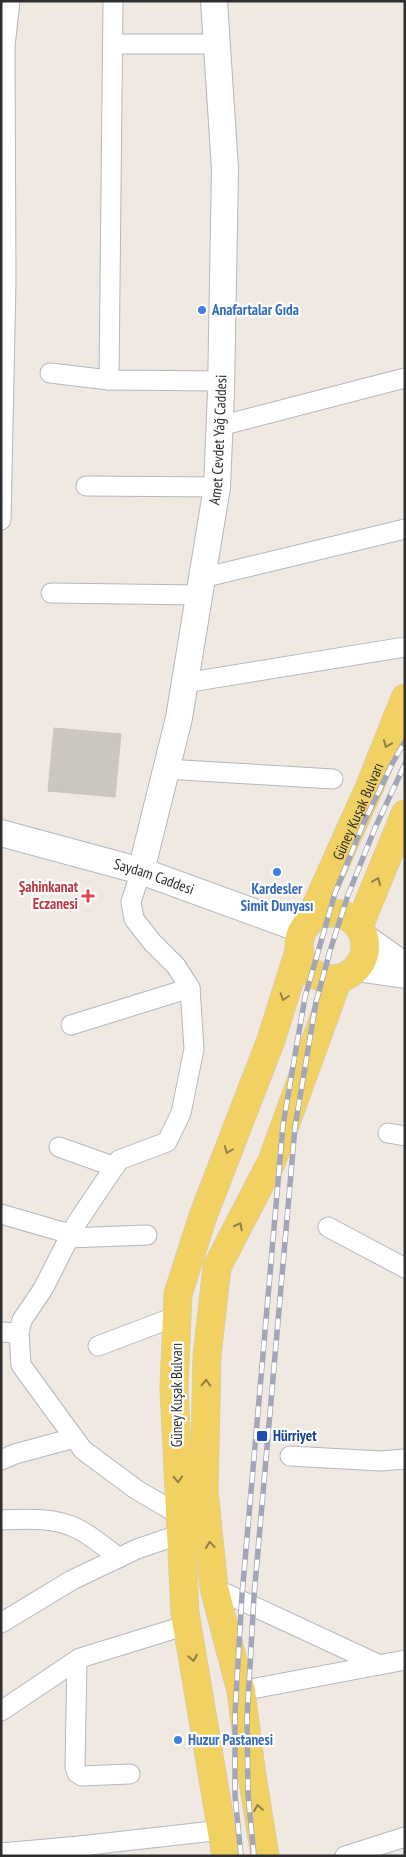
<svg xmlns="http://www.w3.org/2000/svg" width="406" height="1857" viewBox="0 0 406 1857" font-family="'PT Sans Narrow',sans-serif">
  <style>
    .building { fill: #cbc7bf; stroke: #cbc5ba }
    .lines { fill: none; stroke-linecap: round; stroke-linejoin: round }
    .street-casing { stroke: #b4b7c1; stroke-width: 21 }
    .secondary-casing { stroke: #b4b7c1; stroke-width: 28 }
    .primary-casing { stroke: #c9c9c9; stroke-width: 29 }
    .street { stroke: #fff; stroke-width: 19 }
    .secondary { stroke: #fff; stroke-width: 26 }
    .primary { stroke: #f2d163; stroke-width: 28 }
    .rail-casing { stroke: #a3a6b8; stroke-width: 5.5 }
    .rail { stroke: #fff; stroke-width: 4; stroke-dasharray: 11; stroke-linecap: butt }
    .oneway { stroke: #908048 }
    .shop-dot { fill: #3f7fe0; stroke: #fff; stroke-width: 2 }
    .health-dot { fill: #e0444e; stroke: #fff; stroke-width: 2 }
    .transit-dot { fill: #1a4fb4; stroke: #fff; stroke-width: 2 }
    .labels { text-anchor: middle; stroke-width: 4.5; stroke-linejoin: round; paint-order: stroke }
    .shop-label { font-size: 15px; font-weight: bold; fill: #366cbe; stroke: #fff; text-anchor: start }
    .street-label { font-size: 15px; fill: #2e2e2e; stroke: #fff }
    .health-label { font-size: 15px; font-weight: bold; fill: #be3a42; stroke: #fff; text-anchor: end }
    .transit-label { font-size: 15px; font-weight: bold; fill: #164399; stroke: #fff; text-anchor: start }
  </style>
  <rect width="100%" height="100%" fill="#efe9e1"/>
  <!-- building -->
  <polygon class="building" points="54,728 121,734 115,797 48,791"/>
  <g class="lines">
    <!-- street casing -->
    <g class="street-casing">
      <g id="street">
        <polyline points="113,44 216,44"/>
        <polyline points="50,373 109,380 221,381"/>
        <polyline points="109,380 113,1"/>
        <polyline points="220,426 405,378"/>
        <polyline points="86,486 217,487"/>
        <polyline points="1,520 6,282 5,46 10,1"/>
        <polyline points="202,578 405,529"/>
        <polyline points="51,593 199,595"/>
        <polyline points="184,683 405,647"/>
        <polyline points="166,769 333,779"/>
        <polyline points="141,871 131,902 134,919 152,942 176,966 190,988 194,1049 181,1113 167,1142 119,1160 76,1224 43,1289 22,1320 19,1333 21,1365 83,1450 137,1490 180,1515"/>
        <polyline points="71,1025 190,988"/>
        <polyline points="388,1133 405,1136"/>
        <polyline points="59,1147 115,1167"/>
        <polyline points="1,1214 70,1234"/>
        <polyline points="328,1227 405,1268"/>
        <polyline points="68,1238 147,1235"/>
        <polyline points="1,1332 19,1333"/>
        <polyline points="98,1346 177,1316"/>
        <polyline points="290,1456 381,1461 405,1459"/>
        <polyline points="1,1460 15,1454 74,1438"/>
        <path d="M1 1520C26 1519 55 1517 78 1529 92 1536 106 1548 119 1558"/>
        <polyline points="214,1588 380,1665"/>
        <polyline points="1,1623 72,1580 137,1549 181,1534"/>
        <polyline points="77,1660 75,1767 77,1773 82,1776 130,1774"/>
        <polyline points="241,1691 405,1660"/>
        <polyline points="1,1711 80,1658 187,1625"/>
        <polyline points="80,1846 222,1830"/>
        <polyline points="1,1853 80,1846 81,1856"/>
        <polyline points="345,1856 405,1837"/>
      </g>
    </g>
    <!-- secondary casing -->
    <g class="secondary-casing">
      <g id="secondary">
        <path id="s1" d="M1 833 141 871 303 930"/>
        <path id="s2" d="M141 871 179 718 217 487 221 392 225 169 214 1"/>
        <polyline points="364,937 405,966"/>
        <polyline points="356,968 405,975"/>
      </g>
    </g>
    <!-- primary casing -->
    <g class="primary-casing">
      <g id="primary">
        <circle cx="332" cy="946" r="33"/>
        <path id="s3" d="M309 922 370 786 405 698"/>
        <polyline points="359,926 405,814"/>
        <polyline points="226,1856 185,1613 174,1388 178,1294 203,1216 271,1040 299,951"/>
        <polyline points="265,1856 251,1769 241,1691 214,1588 204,1491 207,1356 217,1267 272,1161 338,979"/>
      </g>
    </g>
    <!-- street -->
    <use href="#street" class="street"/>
    <!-- secondary -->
    <use href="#secondary" class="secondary"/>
    <!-- primary -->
    <use href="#primary" class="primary"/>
    <!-- rail casing -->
    <g class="rail-casing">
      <g id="rail">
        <polyline points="241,1856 235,1796 235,1713 242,1595 283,1125 305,997 335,893 364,822 392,764 405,741"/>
        <polyline points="254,1856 248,1794 247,1718 254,1596 295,1127 316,1002 330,951 348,895 375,828 405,764"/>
      </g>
    </g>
    <!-- rail -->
    <use href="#rail" class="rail"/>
  </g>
  <!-- one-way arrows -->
  <defs><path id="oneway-chevron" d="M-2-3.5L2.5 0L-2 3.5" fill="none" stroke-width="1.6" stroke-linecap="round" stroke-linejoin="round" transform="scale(1.25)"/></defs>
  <g class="oneway">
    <use href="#oneway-chevron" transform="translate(387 744) rotate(112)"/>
    <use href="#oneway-chevron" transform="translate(377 881) rotate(-68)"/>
    <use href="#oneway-chevron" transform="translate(284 997) rotate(108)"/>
    <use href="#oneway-chevron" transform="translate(228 1150) rotate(111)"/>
    <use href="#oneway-chevron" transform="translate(239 1226) rotate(-63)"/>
    <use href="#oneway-chevron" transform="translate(206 1383) rotate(-89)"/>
    <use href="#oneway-chevron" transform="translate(178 1479) rotate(87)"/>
    <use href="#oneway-chevron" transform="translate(210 1545) rotate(-96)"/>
    <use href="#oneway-chevron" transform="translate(193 1658) rotate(80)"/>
    <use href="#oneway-chevron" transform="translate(258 1808) rotate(-99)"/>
  </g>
  <!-- markers -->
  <g class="shop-dot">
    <circle cx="202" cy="310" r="5"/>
    <circle cx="277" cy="872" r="5"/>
    <circle cx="178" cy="1740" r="5"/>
  </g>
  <path class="health-dot" d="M85.5 888.5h5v5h5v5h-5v5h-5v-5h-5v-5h5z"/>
  <rect class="transit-dot" x="256" y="1430" width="12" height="12" rx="2.5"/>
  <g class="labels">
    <!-- shop labels -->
    <g class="shop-label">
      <text x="212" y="315">Anafartalar Gıda</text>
      <text x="277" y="894" text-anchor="middle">Kardesler<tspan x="277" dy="17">Simit Dunyası</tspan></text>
      <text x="188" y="1745">Huzur Pastanesi</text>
    </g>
    <!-- street labels -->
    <g class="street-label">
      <text dy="5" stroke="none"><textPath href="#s2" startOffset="439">Amet Cevdet Yağ Caddesi</textPath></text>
      <text dy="5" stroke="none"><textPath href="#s3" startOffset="121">Güney Kuşak Bulvarı</textPath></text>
      <text dy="5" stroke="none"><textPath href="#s1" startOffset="159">Saydam Caddesi</textPath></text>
      <text transform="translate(177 1395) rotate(-90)" y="5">Güney Kuşak Bulvarı</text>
    </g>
    <!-- health labels -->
    <g class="health-label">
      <text x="78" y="892">Şahinkanat<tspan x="78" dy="17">Eczanesi</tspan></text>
    </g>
    <!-- transit labels -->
    <g class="transit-label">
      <text x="273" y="1441">Hürriyet</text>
    </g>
  </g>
  <!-- border -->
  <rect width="406" height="1857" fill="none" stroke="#2e2e2e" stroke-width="5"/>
</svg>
